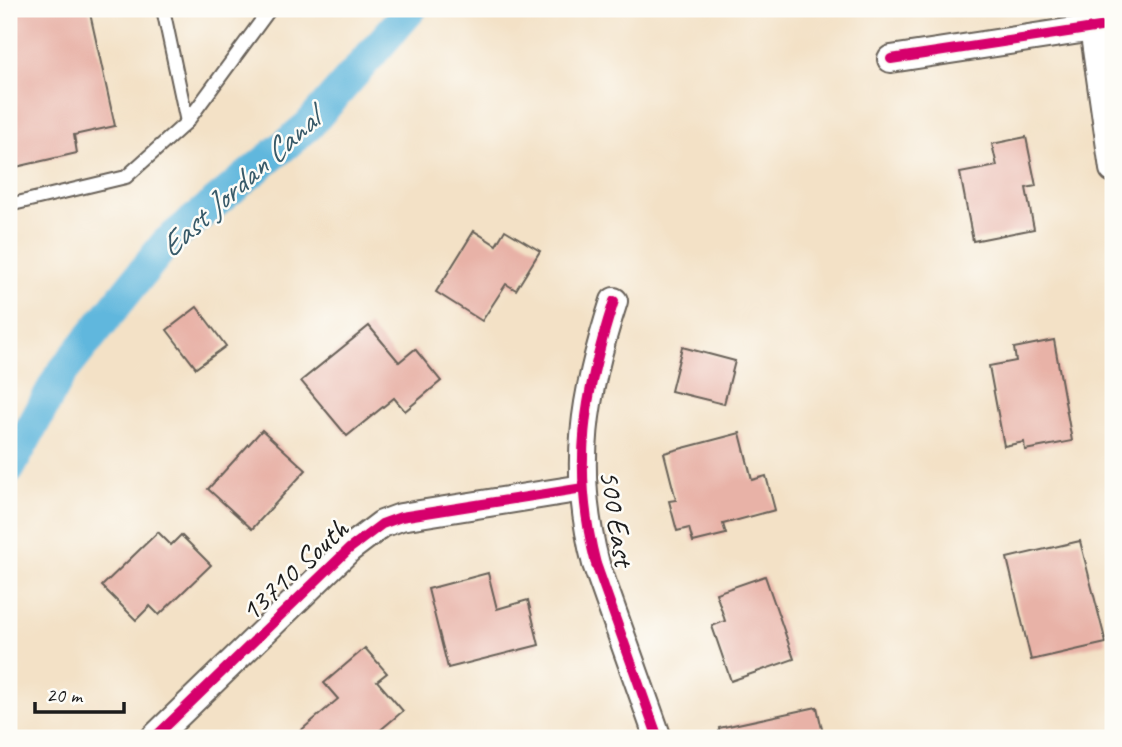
<svg xmlns="http://www.w3.org/2000/svg" width="1122" height="747" viewBox="0 0 1122 747" font-family="Caveat,sans-serif">
  <style>
    .lines { fill: none; stroke-linecap: round; stroke-linejoin: round }
    .canal { stroke: #61b7dd; stroke-width: 32 }
    .building { fill: #e8b2a7 }
    .lane-casing { stroke: #676158; stroke-width: 16 }
    .street-casing { stroke: #676158; stroke-width: 30 }
    .lane { stroke: #fff; stroke-width: 12 }
    .street { stroke: #fff; stroke-width: 26 }
    .cycleway-casing { stroke: #fdfcf7; stroke-width: 15 }
    .cycleway { stroke: #d6006c; stroke-width: 10 }
    .labels { text-anchor: middle; stroke-width: 5; stroke-linejoin: round; paint-order: stroke }
    .street-label { font-size: 30px; fill: #1c1c1c; stroke: #fdfcf7 }
    .water-label { font-size: 32px; font-style: italic; fill: #385a69; stroke: #fdfcf7 }
  </style>
  <rect width="100%" height="100%" fill="#fdfcf7"/>
  <filter id="ink" filterUnits="userSpaceOnUse"><feTurbulence type="fractalNoise" baseFrequency=".0143" numOctaves="2"/><feDisplacementMap in="SourceGraphic" scale="14" xChannelSelector="R" yChannelSelector="G"/><feConvolveMatrix kernelMatrix="1 2 1 2 8 2 1 2 1" color-interpolation-filters="sRGB"/></filter>
  <filter id="wash" filterUnits="userSpaceOnUse"><feTurbulence type="fractalNoise" baseFrequency=".00686" numOctaves="4" result="noise"/><feDisplacementMap in="SourceGraphic" scale="28" xChannelSelector="R" yChannelSelector="G"/><feGaussianBlur stdDeviation="1.57" result="paint"/><feColorMatrix in="noise" values="0 0 0 0 0 0 0 0 0 0 0 0 0 0 0 0 0 1.4 0 .05"/><feComposite in="paint" operator="in"/></filter>
  <g filter="url(#wash)">
    <rect width="100%" height="100%" fill="#f3e1c6"/>
    <g class="lines">
      <!-- canal -->
      <polyline class="canal" points="9,469 60,375 166,243 308,126 411,9"/>
    </g>
    <g id="blocks">
      <!-- building -->
      <g class="building">
        <polygon points="9,9 89,9 115,126 74,135 77,153 16,167 9,138"/>
        <polygon points="1026,137 1036,186 1026,188 1034,229 973,241 960,173 997,166 992,144"/>
        <polygon points="505,230 540,251 516,290 506,284 482,321 436,292 474,231 496,245"/>
        <polygon points="197,307 226,346 196,368 167,330"/>
        <polygon points="369,326 399,362 415,349 441,381 405,411 394,398 347,436 301,381"/>
        <polygon points="1054,340 1072,441 1025,450 1024,442 1004,446 989,366 1016,361 1014,348"/>
        <polygon points="682,347 735,361 724,404 671,391"/>
        <polygon points="262,430 306,470 252,529 208,489"/>
        <polygon points="740,433 752,480 766,476 775,510 723,524 726,534 693,542 689,528 677,531 669,501 676,500 664,453"/>
        <polygon points="158,532 171,545 181,535 211,565 159,615 150,606 136,620 102,586"/>
        <polygon points="1080,541 1106,643 1031,660 1007,558"/>
        <polygon points="488,573 497,609 528,600 539,645 448,668 428,589"/>
        <polygon points="765,576 794,659 731,681 712,626 725,621 716,593"/>
        <polygon points="365,648 387,673 377,681 403,711 371,738 292,738 338,699 324,683"/>
        <polygon points="817,707 824,738 720,738 719,728"/>
      </g>
    </g>
  </g>
  <g filter="url(#ink)">
    <use href="#blocks" fill-opacity="0" stroke="#676158" stroke-width="2"/>
    <g class="lines">
      <!-- lane casing -->
      <g class="lane-casing">
        <g id="lane">
          <polyline points="163,9 187,122"/>
          <polyline points="9,205 126,177 187,122 270,9"/>
        </g>
      </g>
      <!-- street casing -->
      <g class="street-casing">
        <g id="street">
          <polyline points="1093,28 1113,169"/>
          <polyline points="891,59 1113,25"/>
          <path d="M614 301C584 393 571 468 596 564L658 738"/>
          <polyline points="154,738 349,549 382,524 401,517 583,488"/>
        </g>
      </g>
      <!-- lane -->
      <use href="#lane" class="lane"/>
      <!-- street -->
      <use href="#street" class="street"/>
      <!-- cycleway casing -->
      <g class="cycleway-casing">
        <g id="cycleway">
          <polyline points="891,59 1113,25"/>
          <path d="M614 301C584 393 571 468 596 564L658 738"/>
          <polyline points="154,738 349,549 382,524 401,517 583,488"/>
        </g>
      </g>
      <!-- cycleway -->
      <use href="#cycleway" class="cycleway"/>
    </g>
  </g>
  <g class="labels">
    <!-- street labels -->
    <g class="street-label">
      <text transform="translate(617 518) rotate(81)" y="10">500 East</text>
      <text transform="translate(294 570) rotate(-43)" y="10">13710 South</text>
    </g>
    <!-- water labels -->
    <g class="water-label">
      <text transform="translate(239 183) rotate(-42)" y="11">East Jordan Canal</text>
    </g>
  </g>
  <!-- margin -->
  <rect width="1122" height="747" fill="none" stroke="#fdfcf7" stroke-width="35"/>
  <!-- scale -->
  <path d="M35 702v10h89v-10" fill="none" stroke="#1c1c1c" stroke-width="3.5"/>
  <text x="46" y="702" font-size="21" fill="#1c1c1c" stroke="#fdfcf7" stroke-width="5" paint-order="stroke">20 m</text>
</svg>
